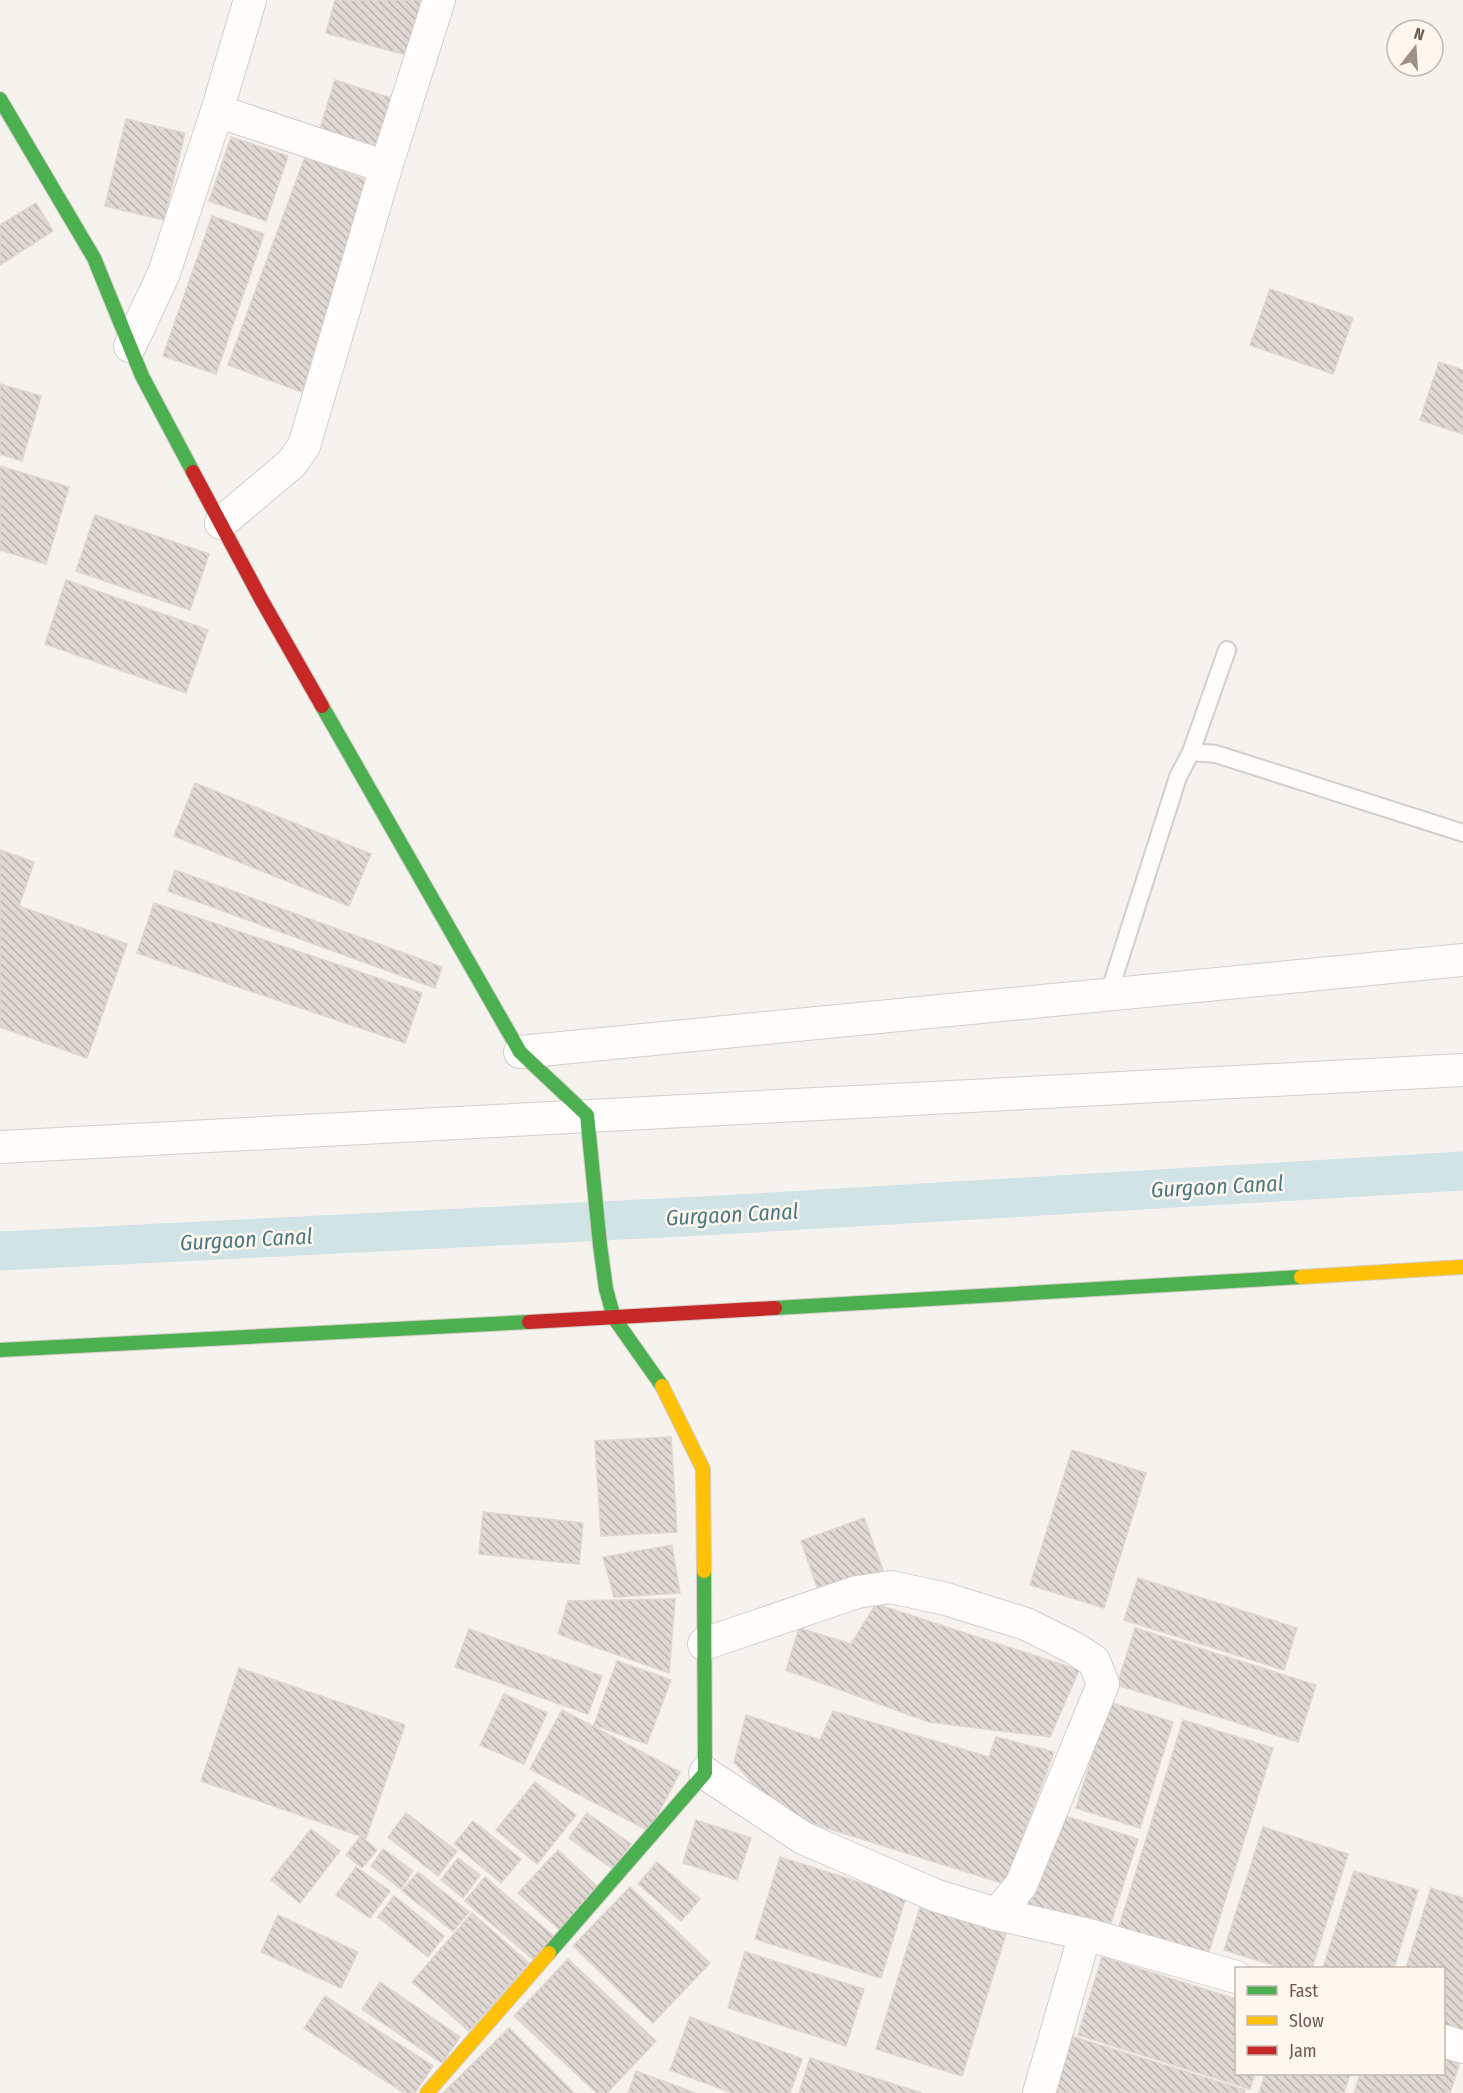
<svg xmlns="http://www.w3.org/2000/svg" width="1463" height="2093" viewBox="0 0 1463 2093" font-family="'Fira Sans Condensed',sans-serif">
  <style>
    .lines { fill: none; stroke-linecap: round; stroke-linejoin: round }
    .canal { stroke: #d0e3e5; stroke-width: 39 }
    .building { fill: url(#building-back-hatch); stroke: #ded6d0; stroke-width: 1.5 }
    .lane-casing { stroke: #d3cec8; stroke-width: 20 }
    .street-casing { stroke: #d3cec8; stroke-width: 34 }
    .fast-casing { stroke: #d4cec8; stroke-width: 16 }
    .slow-casing { stroke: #d4cec8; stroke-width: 16 }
    .jam-casing { stroke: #d4cec8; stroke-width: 16 }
    .lane { stroke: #fefdfc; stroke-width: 16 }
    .street { stroke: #fefdfc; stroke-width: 32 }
    .fast { stroke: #4caf50; stroke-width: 14 }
    .slow { stroke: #ffc107; stroke-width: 14 }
    .jam { stroke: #c62828; stroke-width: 14 }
    .labels { text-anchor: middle; stroke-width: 5; stroke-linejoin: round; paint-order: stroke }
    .water-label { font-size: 22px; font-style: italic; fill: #4c7981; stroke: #fdf7ef }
  </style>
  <defs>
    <pattern id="building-back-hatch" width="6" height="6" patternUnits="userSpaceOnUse" patternTransform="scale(1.5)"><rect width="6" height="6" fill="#dfd8d3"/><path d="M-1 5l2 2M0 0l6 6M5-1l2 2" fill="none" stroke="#b9b2ae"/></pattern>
  </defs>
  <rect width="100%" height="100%" fill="#f6f2ed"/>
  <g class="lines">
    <!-- canal -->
    <polyline class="canal" points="0,1251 721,1215 1463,1171"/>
  </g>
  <!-- building -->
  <g class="building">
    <polygon points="335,0 422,0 406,55 326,33"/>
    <polygon points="335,80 400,101 383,155 318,135"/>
    <polygon points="126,119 185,133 164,220 105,206"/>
    <polygon points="231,137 288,156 266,221 209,201"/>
    <polygon points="305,157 379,185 302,392 228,365"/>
    <polygon points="36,203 53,231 0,265 0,225"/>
    <polygon points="212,216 264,234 216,374 163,356"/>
    <polygon points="1270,289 1353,318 1333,374 1250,345"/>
    <polygon points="1439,362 1463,370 1463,434 1420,420"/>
    <polygon points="0,384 41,396 22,461 0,454"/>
    <polygon points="0,466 69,487 46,564 0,550"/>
    <polygon points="95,515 209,554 190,610 76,571"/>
    <polygon points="66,580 208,630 186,693 45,644"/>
    <polygon points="195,783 371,854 349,906 174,836"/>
    <polygon points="0,850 34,862 19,906 127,944 87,1058 0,1027"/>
    <polygon points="175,870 442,967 435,988 168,891"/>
    <polygon points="154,903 422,993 405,1043 137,953"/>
    <polygon points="671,1437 677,1532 601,1536 595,1441"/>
    <polygon points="1072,1450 1146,1473 1104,1608 1030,1585"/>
    <polygon points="483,1512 583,1523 579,1564 479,1554"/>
    <polygon points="864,1518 883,1570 819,1593 801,1541"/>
    <polygon points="672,1545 680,1593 614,1597 603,1557"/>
    <polygon points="1138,1578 1297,1628 1284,1670 1124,1620"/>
    <polygon points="675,1599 669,1673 558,1634 568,1601"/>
    <polygon points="876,1604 1079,1670 1050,1737 929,1722 786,1670 799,1628 851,1644"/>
    <polygon points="1135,1628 1316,1685 1298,1742 1117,1685"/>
    <polygon points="469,1629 602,1676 588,1714 455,1667"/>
    <polygon points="617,1661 671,1680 647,1744 594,1725"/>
    <polygon points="239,1668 405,1725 366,1838 201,1781"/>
    <polygon points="504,1694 547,1713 524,1764 480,1745"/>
    <polygon points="1109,1702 1173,1722 1140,1828 1076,1808"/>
    <polygon points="562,1710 680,1772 649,1831 530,1769"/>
    <polygon points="833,1711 989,1757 996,1737 1054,1752 1005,1884 779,1813 734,1762 746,1715 820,1740"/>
    <polygon points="1183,1720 1273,1748 1206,1961 1117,1933"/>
    <polygon points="535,1782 576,1815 537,1864 496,1830"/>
    <polygon points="406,1813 457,1851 438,1876 388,1837"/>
    <polygon points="587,1813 631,1844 613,1869 569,1838"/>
    <polygon points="1056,1813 1138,1839 1108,1932 1027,1907"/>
    <polygon points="696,1820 751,1838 737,1880 683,1863"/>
    <polygon points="473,1821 521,1859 501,1883 454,1844"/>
    <polygon points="1263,1827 1348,1854 1312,1968 1283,1968 1224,1950"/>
    <polygon points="311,1829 340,1851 300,1903 271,1880"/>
    <polygon points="361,1836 377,1850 362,1868 346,1855"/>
    <polygon points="383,1849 413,1871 401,1889 371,1866"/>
    <polygon points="558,1850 600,1889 561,1931 518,1893"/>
    <polygon points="780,1857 906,1897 881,1978 755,1939"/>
    <polygon points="458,1858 480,1875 463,1898 441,1880"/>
    <polygon points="657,1862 700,1899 681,1921 638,1884"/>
    <polygon points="356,1867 390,1891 370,1918 336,1895"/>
    <polygon points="1354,1871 1418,1890 1394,1968 1323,1968"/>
    <polygon points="418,1872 469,1912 453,1931 402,1891"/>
    <polygon points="485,1877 555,1937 535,1961 465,1901"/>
    <polygon points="630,1887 710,1963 653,2023 573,1946"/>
    <polygon points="1431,1888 1463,1898 1463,2032 1444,2026 1444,1968 1406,1968"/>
    <polygon points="394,1896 444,1936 428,1957 378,1917"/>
    <polygon points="920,1907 1006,1934 962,2076 876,2049"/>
    <polygon points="472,1913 529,1963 469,2031 412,1982"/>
    <polygon points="278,1915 358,1952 341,1988 261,1952"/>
    <polygon points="745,1952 864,1989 846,2046 728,2008"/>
    <polygon points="1102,1957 1236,1999 1236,2074 1255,2074 1250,2089 1078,2035"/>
    <polygon points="568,1959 656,2041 607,2093 597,2093 514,2016"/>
    <polygon points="380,1982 460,2037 442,2063 362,2009"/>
    <polygon points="325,1996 433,2066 415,2093 404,2093 304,2028"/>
    <polygon points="690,2017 802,2059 790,2093 732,2093 670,2070"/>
    <polygon points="509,2028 574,2093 443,2093"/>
    <polygon points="1071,2036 1245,2090 1244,2093 1053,2093"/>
    <polygon points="1444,2044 1463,2052 1450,2093 1354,2093 1360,2074 1444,2074"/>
    <polygon points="810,2058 922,2093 799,2093"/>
    <polygon points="636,2071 695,2093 628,2093"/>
    <polygon points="1265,2074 1350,2074 1344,2093 1259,2093"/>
  </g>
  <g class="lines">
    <!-- lane casing -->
    <g class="lane-casing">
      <g id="lane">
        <polyline points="1191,752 1227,650"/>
        <polyline points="1109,993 1178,777 1191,752 1216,754 1463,833"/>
      </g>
    </g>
    <!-- street casing -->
    <g class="street-casing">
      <g id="street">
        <polyline points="217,111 386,167"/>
        <polyline points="130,346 164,273 217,111 250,0"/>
        <polyline points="221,523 292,463 304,446 386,167 439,0"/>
        <polyline points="520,1052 1463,960"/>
        <polyline points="0,1147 1463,1070"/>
        <polyline points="704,1644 857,1592 891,1587 946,1599 1026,1624 1074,1648 1094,1661 1103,1684 1021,1885 997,1914 937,1896 803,1838 705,1773"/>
        <polyline points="997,1914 1085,1934 1236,1977"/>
        <polyline points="1444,2041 1463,2047"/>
        <polyline points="1039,2093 1085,1934"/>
      </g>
    </g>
    <!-- fast casing -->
    <g class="fast-casing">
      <g id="fast">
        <polyline points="0,99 94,258 142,376 193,472"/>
        <polyline points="322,706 520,1052 587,1115 600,1245 606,1289 614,1318 662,1386"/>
        <polyline points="775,1308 1301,1277"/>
        <polyline points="0,1350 529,1322"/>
        <polyline points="549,1953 705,1773 704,1571"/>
      </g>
    </g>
    <!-- slow casing -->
    <g class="slow-casing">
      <g id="slow">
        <polyline points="1301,1277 1463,1267"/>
        <polyline points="662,1386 703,1469 704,1571"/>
        <polyline points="427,2093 549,1953"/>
      </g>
    </g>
    <!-- jam casing -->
    <g class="jam-casing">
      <g id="jam">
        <polyline points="193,472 261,599 322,706"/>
        <polyline points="529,1322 775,1308"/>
      </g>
    </g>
    <!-- lane -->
    <use href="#lane" class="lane"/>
    <!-- street -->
    <use href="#street" class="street"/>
    <!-- fast -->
    <use href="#fast" class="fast"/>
    <!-- slow -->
    <use href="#slow" class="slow"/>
    <!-- jam -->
    <use href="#jam" class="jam"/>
  </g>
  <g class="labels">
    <!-- water labels -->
    <g class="water-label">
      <text transform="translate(1217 1186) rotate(-3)" y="8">Gurgaon Canal</text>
      <text transform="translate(732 1214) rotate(-3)" y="8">Gurgaon Canal</text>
      <text transform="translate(246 1239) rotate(-3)" y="8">Gurgaon Canal</text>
    </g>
  </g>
  <!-- legend -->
  <rect x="1235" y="1967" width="210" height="108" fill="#fdf7ef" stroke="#c5b9af" stroke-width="1.5"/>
  <rect x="1247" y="1986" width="30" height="9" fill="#4caf50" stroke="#c5b9af" stroke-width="1.5"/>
  <text x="1289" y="1997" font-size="18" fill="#715b4f">Fast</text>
  <rect x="1247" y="2016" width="30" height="9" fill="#ffc107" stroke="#c5b9af" stroke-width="1.5"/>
  <text x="1289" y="2027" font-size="18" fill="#715b4f">Slow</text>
  <rect x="1247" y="2046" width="30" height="9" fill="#c62828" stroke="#c5b9af" stroke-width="1.5"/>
  <text x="1289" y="2057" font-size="18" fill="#715b4f">Jam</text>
  <!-- north arrow -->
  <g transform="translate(1415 48) rotate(17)"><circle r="28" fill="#fdf7ef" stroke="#c5b9af" stroke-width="1.5"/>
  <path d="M0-4.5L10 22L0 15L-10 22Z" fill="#a09086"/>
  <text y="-9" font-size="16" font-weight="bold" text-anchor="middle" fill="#715b4f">N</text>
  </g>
</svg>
